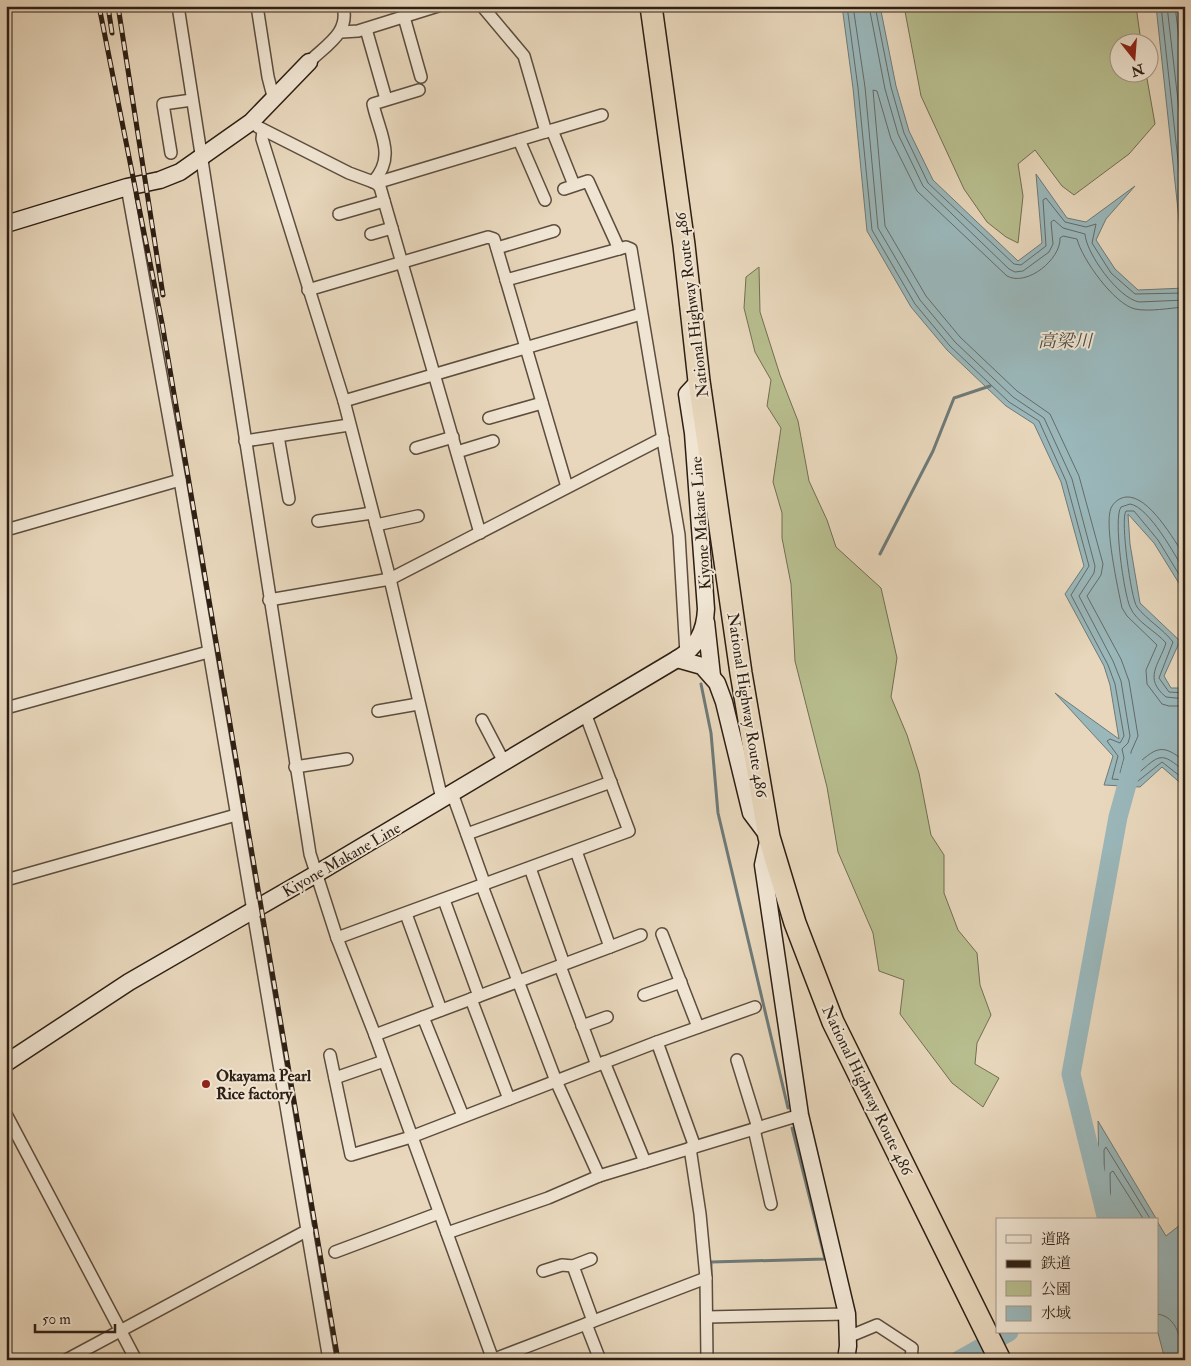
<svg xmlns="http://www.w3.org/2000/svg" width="1191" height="1366" viewBox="0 0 1191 1366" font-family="'IM FELL Double Pica','Noto Serif JP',serif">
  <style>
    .green { fill: #b8be8f; stroke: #726e52 }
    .water { fill: #9ab7ba; stroke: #6e7a78 }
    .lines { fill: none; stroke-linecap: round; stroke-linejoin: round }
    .shore { stroke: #646b67; stroke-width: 1 }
    .stream { stroke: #6e7a78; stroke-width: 3 }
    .river { stroke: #9ab7ba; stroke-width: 19 }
    .street-casing { stroke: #5c4d3e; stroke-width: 14 }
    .secondary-casing { stroke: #2d1f14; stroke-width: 19 }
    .highway-casing { stroke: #2d1f14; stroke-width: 24 }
    .street { stroke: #f0e5d3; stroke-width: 11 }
    .secondary { stroke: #f0e5d3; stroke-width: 16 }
    .highway { stroke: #e8d7bc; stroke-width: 21 }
    .rail-casing { stroke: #2d1f14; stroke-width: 5 }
    .rail { stroke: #f0e5d3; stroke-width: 3; stroke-dasharray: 9; stroke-linecap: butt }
    .poi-dot { fill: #8f2418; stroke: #f0e5d3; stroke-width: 2 }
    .labels { text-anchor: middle; stroke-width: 4; stroke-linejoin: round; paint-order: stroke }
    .street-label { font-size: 16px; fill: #2d1f14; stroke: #f0e5d3 }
    .poi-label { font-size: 16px; font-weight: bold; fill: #2d1f14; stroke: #f0e5d3; text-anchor: start }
    .water-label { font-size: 18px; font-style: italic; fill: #4e4d46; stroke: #f0e5d3 }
  </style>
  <rect width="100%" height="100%" fill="#e8d7bc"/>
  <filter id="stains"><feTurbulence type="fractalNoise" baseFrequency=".004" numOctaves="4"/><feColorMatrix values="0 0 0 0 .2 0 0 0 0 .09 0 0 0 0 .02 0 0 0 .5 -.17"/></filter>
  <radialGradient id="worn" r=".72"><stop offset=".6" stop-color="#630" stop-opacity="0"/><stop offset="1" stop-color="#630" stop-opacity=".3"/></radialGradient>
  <!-- green -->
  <g class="green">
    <polygon points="904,6 1136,6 1141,42 1118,42 1118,72 1146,73 1155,124 1129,154 1074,195 1062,186 1035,150 1018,164 1023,196 1018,243 1006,237 987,222 964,189 921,96"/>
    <polygon points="759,267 760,312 780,375 798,421 809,481 827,520 836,547 881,588 897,658 891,697 907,735 919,773 931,835 944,855 944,893 958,930 977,953 980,985 991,1015 977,1043 975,1064 999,1078 983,1107 952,1083 900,1014 904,980 879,971 873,933 838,852 827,787 795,661 791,584 782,538 782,513 773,482 781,428 767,406 771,380 755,352 744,308 746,277"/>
  </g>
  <!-- water -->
  <g class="water">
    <polygon points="842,6 880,6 896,86 909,131 933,180 1018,261 1042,243 1036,174 1067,218 1086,222 1135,186 1106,219 1096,240 1115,269 1138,290 1185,288 1185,593 1154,543 1128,514 1130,544 1140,603 1180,641 1164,676 1171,688 1185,688 1185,787 1162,767 1140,787 1104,785 1113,756 1055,693 1119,739 1110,685 1104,666 1065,594 1084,566 1061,482 1034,424 1006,406 947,350 911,307 867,231 853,88"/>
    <polygon points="1156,6 1185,6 1185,275"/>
    <polygon points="1098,1121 1157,1220 1100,1220"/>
    <path d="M1157 1221 1166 1236 1185 1221V1302C1181 1314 1185 1345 1185 1360H1165L1157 1329Z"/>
  </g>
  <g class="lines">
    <!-- shore -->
    <g class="shore">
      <polyline points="847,6 858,88 872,230 915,304 950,346 1009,402 1039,421 1066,481 1089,566 1071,595 1108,665 1115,684 1124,736 1120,743 1110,739 1107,741 1118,756 1112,779 1138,781 1162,762 1185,780"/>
      <path d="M853 6 865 87 878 228 920 300 955 342 1013 397 1044 418 1072 479 1095 566 1094 573 1079 596 1113 661 1121 681 1130 736 1128 743 1122 749 1124 758 1120 773 1136 775C1160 755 1160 750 1185 772"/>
      <path d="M869 6 885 89 898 134 923 186 1009 269 1015 272 1023 271 1049 252 1053 244 1051 222 1054 220 1063 228 1085 234C1086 253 1118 298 1139 302L1185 300"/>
      <polyline points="875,6 891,87 904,133 928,183 1014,264 1021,265 1046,246 1043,200 1046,198 1065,222 1086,227 1096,224 1092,243 1111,273 1135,294 1185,293"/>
      <polyline points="1161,6 1185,224"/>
      <polyline points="1167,6 1185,161"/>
      <polyline points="1175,6 1185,86"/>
      <path d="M1185 307C1169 308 1150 312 1135 309 1114 304 1082 259 1077 239L1063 236 1060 238C1061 259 1027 287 1007 276L917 191 891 139 877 91 873 90 885 226 926 296 960 337 1017 391 1050 414 1079 476 1103 564 1101 575 1087 596 1121 659 1129 681 1138 736 1131 752V766L1134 767C1155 749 1161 741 1185 762"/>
      <path d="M1185 557C1174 540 1149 495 1126 497 1119 498 1114 502 1111 508 1104 525 1118 589 1122 608L1127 616 1157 645 1146 670 1147 684 1162 704 1169 706H1185"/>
      <path d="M1185 572C1175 555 1149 507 1130 504L1121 507C1113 518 1124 594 1130 607 1136 622 1156 631 1166 643 1159 665 1143 678 1166 697L1185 699"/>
      <path d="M1185 584 1158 540 1134 511H1126C1120 519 1131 599 1137 607 1147 620 1163 629 1173 642L1159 678 1169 692 1185 693"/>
      <polyline points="1105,1220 1104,1150 1106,1147 1151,1220"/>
      <polyline points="1111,1220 1110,1173 1113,1171 1144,1220"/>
      <path d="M1157 1314C1178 1316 1182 1342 1183 1360"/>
    </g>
    <!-- stream -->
    <g class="stream">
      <polyline points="880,554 933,451 954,398 990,386"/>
      <polyline points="701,684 711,733 718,813 788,1108"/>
      <polyline points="711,1279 711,1262 825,1259 792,1128"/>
    </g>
    <!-- river -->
    <g class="river">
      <polyline points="1107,1220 1071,1074 1118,817 1133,763"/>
      <polyline points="959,1360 1009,1332"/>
    </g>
    <!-- street casing -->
    <g class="street-casing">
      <g id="street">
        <polyline points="178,6 310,854 337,938 375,1035 493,1360"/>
        <polyline points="257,6 268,77 274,100"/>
        <polyline points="482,6 524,56 546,132"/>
        <polyline points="404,17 421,77"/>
        <polyline points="366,29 386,99"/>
        <polyline points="342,32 358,31 438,6"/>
        <path d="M309 62C326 45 350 33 343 6"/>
        <polyline points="258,127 349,173 376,183 380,187 480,533"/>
        <polyline points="263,130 262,139 344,401 390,579 442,799"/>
        <polyline points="552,130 574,185"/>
        <polyline points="519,140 545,200"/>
        <polyline points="171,153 163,104 192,100"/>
        <path d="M373 182C397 156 379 133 373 104L419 90"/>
        <polyline points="376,183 602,115"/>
        <polyline points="127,187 180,480 329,1360"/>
        <polyline points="564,189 588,181 619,249"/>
        <polyline points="339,214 384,201"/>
        <polyline points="371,234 392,228"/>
        <polyline points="497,248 554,231"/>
        <polyline points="506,280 626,247 631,249 679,535 686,654"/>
        <polyline points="308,290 488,237 494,239 567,487"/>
        <polyline points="344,401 641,314"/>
        <polyline points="489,418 542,403"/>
        <polyline points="278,436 289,499"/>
        <polyline points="245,441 349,425"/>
        <polyline points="416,448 453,437"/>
        <polyline points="457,452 493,441"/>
        <polyline points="318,521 372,513"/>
        <polyline points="376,525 418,516"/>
        <polyline points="6,530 180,480"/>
        <polyline points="269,600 390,579 663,438"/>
        <polyline points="6,708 208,652"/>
        <polyline points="378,711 418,704"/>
        <polyline points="482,720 504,762"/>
        <polyline points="295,767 347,759"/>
        <polyline points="452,793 485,885"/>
        <polyline points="467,834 611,782"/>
        <polyline points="530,868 564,964"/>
        <polyline points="6,880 236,815"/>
        <polyline points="482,886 556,1081 599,1176"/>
        <polyline points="444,900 479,996"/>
        <polyline points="406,914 441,1010"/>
        <polyline points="662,934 698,1027"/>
        <polyline points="337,938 629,831 585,713"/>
        <polyline points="610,947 641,935"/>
        <polyline points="560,966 597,1065"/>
        <polyline points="644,995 681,982"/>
        <polyline points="471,999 509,1099"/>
        <polyline points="423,1017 463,1116"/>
        <polyline points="582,1026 607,1017"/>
        <polyline points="375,1035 610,947 576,851"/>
        <polyline points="657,1042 755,1007"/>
        <polyline points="330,1055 351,1155 411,1137 657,1042 695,1147"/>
        <polyline points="737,1060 758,1128"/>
        <polyline points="604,1062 645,1162"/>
        <polyline points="335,1078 384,1061"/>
        <polyline points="6,1114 136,1360"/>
        <polyline points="754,1129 771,1204"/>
        <polyline points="690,1148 700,1214 706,1278 707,1360"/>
        <polyline points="447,1233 548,1198 599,1176 800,1115"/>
        <polyline points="335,1252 439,1213"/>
        <polyline points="591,1259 573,1266 593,1321"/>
        <polyline points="543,1271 562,1265 573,1266"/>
        <polyline points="707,1317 847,1314"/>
        <polyline points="586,1324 600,1360"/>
        <polyline points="848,1337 877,1325 912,1348 911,1360"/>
        <polyline points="66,1360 308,1230"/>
        <polyline points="492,1360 706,1278"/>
      </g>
    </g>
    <!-- secondary casing -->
    <g class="secondary-casing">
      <g id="secondary">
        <polyline points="6,224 127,187 160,180 180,172 251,122 309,62"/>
        <polyline points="706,622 712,676"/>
        <polyline points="677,659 702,666 717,683 724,702 751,813 769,837 763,865 800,1115 847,1314 848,1346 846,1360"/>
        <path d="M6 1063 129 982 316 874 677 659C697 647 705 632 706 609L693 433 687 394 699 381"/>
      </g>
    </g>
    <!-- highway casing -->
    <g class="highway-casing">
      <polyline id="highway" points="651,6 684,245 699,381 741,673 769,837 795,923 833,1022 1000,1360"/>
    </g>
    <!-- street -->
    <use href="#street" class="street"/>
    <!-- secondary -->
    <use href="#secondary" class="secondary"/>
    <!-- highway -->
    <use href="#highway" class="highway"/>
    <!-- rail casing -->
    <g class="rail-casing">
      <g id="rail">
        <polyline points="99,6 162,323 338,1360"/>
        <polyline points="108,6 112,33"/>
        <polyline points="118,6 163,295"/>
      </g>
    </g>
    <!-- rail -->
    <use href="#rail" class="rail"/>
  </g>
  <!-- markers -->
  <circle class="poi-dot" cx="206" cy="1084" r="5"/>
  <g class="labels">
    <!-- street labels -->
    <g class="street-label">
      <text transform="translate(691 305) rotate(-97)" y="6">National Highway Route 486</text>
      <text transform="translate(700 523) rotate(-94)" y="6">Kiyone Makane Line</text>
      <text transform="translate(748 705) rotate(81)" y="6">National Highway Route 486</text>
      <text transform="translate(341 859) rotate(-30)" y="6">Kiyone Makane Line</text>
      <text transform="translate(868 1090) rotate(64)" y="6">National Highway Route 486</text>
    </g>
    <!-- poi labels -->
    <g class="poi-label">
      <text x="216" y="1081">Okayama Pearl<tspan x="216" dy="18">Rice factory</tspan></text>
    </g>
    <!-- water labels -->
    <g class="water-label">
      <text x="1065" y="347">高梁川</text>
    </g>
  </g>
  <!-- margin -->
  <rect width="1191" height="1366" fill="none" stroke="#e8d7bc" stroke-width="25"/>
  <rect x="8" y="8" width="1176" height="1351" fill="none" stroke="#2d1f14" stroke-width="2.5"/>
  <rect x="12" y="12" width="1166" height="1341" fill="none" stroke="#2d1f14"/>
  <!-- legend -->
  <rect x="996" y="1218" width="162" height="115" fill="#f0e5d3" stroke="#a29687"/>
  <rect x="1006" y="1235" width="25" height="8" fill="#f0e5d3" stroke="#a29687"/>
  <text x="1041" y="1244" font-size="15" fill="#2d1f14">道路</text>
  <rect x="1006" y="1260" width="25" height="8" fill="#2d1f14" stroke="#a29687"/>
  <text x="1041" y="1268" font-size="15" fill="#2d1f14">鉄道</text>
  <rect x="1006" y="1281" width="25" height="15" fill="#b8be8f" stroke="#a29687"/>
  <text x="1041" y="1294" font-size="15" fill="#2d1f14">公園</text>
  <rect x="1006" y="1306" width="25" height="15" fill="#9ab7ba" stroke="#a29687"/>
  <text x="1041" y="1318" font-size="15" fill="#2d1f14">水域</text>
  <!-- north arrow -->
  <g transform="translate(1134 58) rotate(163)"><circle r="24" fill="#f0e5d3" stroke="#a29687"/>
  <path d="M0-4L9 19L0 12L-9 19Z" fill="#8f2418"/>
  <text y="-8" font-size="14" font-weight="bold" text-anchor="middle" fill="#2d1f14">N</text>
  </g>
  <!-- scale -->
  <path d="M35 1324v8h80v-8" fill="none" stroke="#2d1f14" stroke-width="2.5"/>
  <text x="42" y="1324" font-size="15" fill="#2d1f14" stroke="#f0e5d3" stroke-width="4" paint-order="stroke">50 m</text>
  <rect width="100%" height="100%" filter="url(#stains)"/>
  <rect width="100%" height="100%" fill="url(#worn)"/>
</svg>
